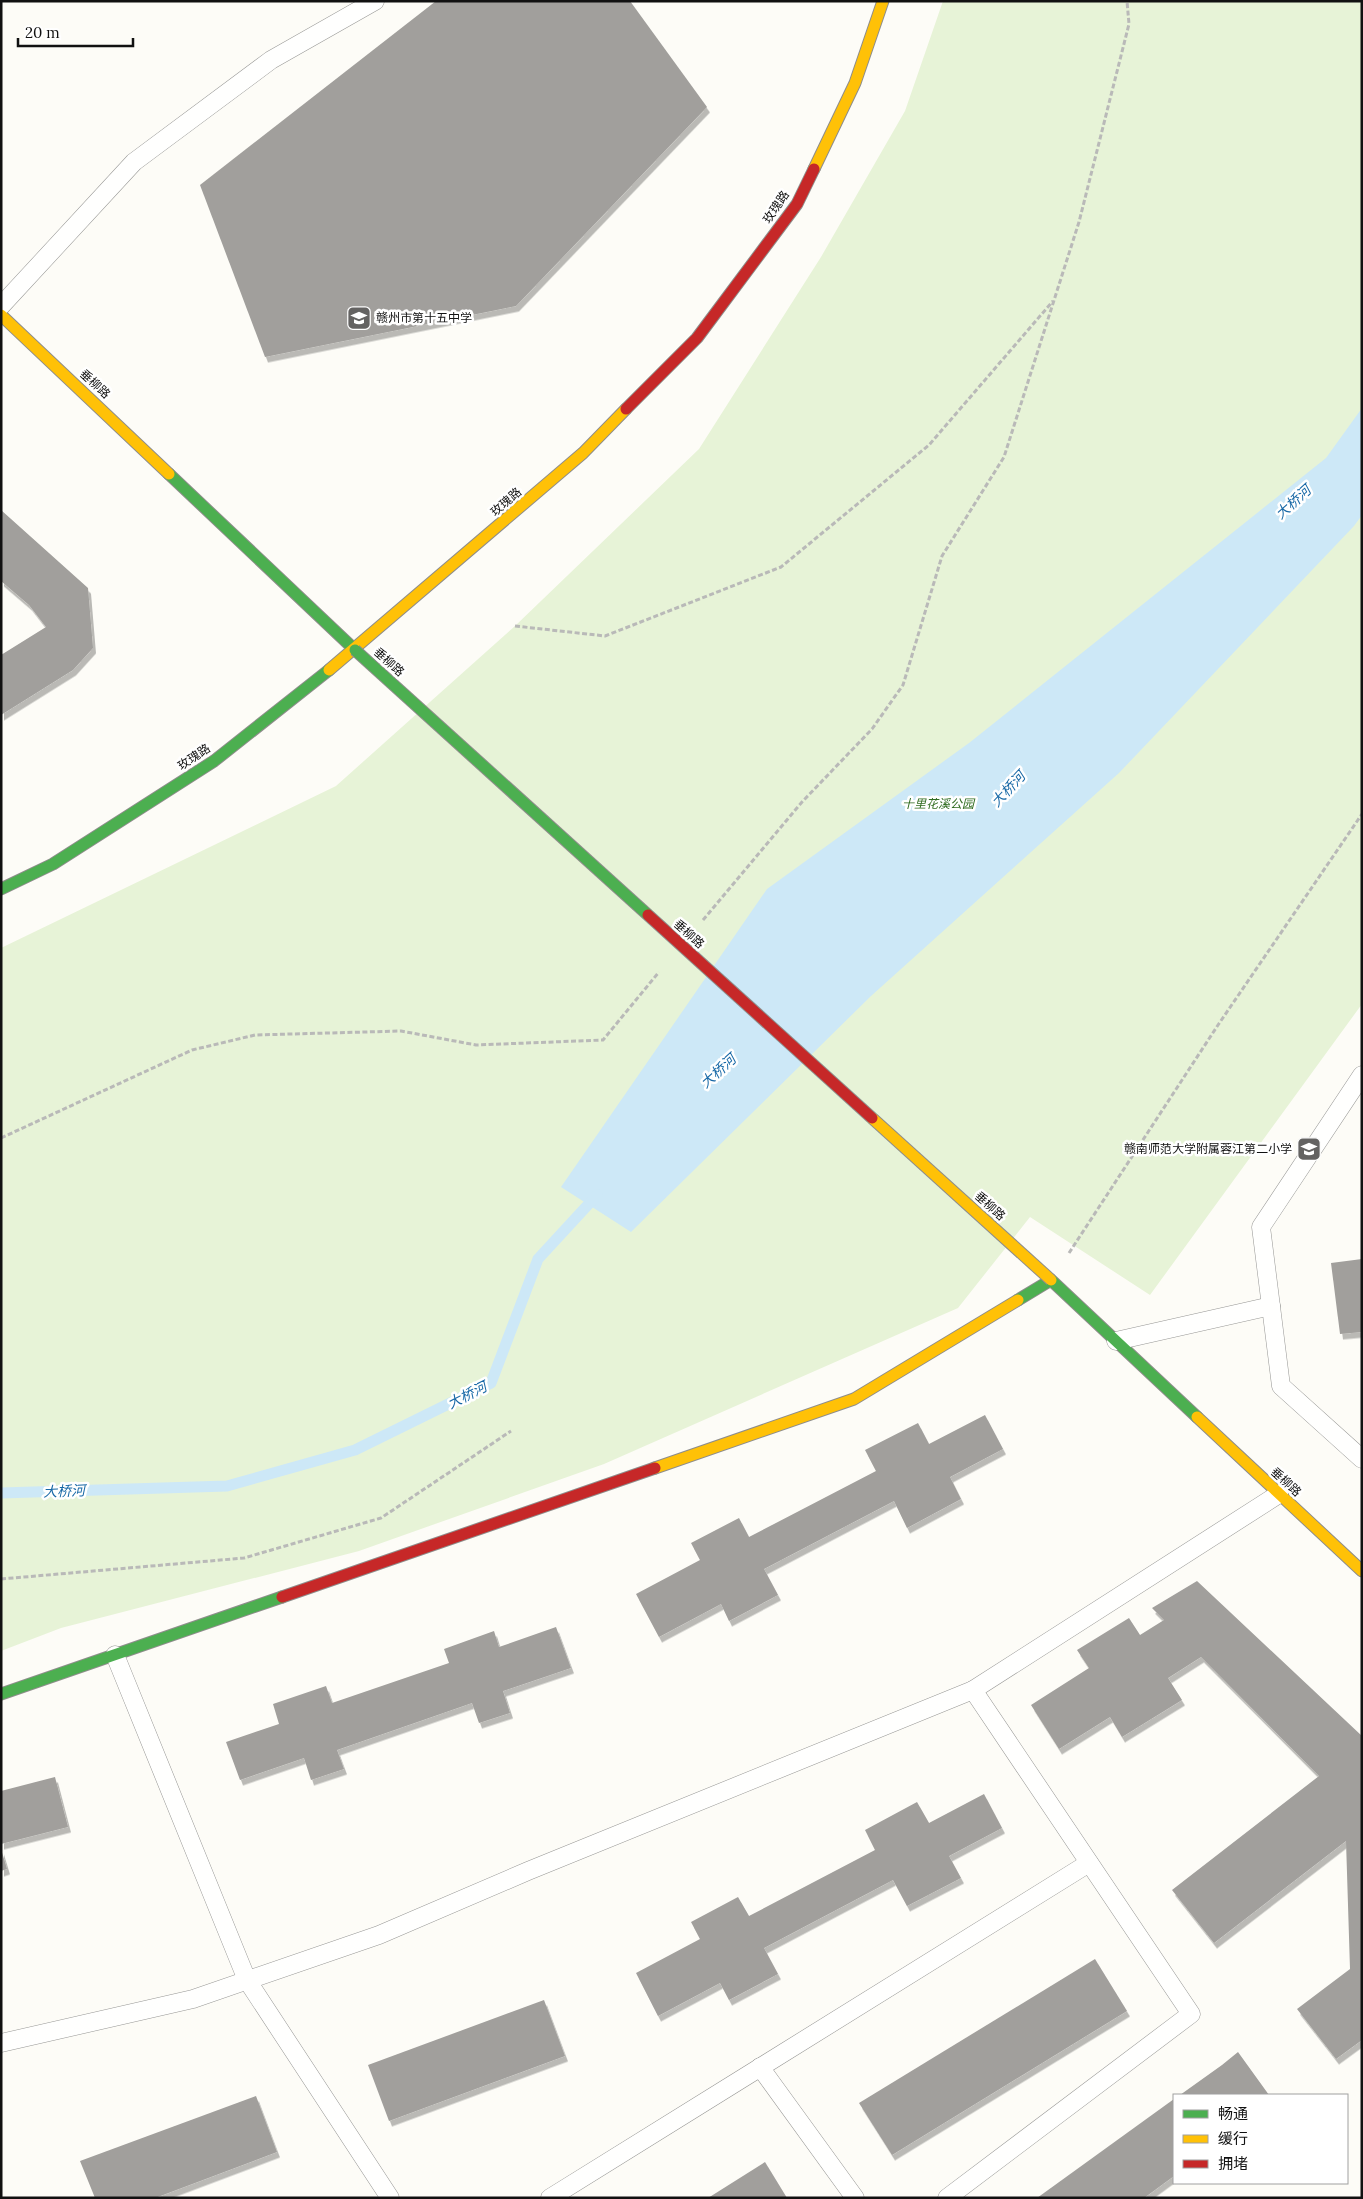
<svg xmlns="http://www.w3.org/2000/svg" width="1363" height="2199" viewBox="0 0 1363 2199" font-family="Lora,'Noto Sans SC',serif">
  <style>
    .green { fill: #e7f3d7 }
    .water { fill: #cde8f7 }
    .lines { fill: none; stroke-linecap: round; stroke-linejoin: round }
    .stream { stroke: #cde8f7; stroke-width: 11 }
    .building { fill: #a19f9c; filter: url(#shadow) }
    .lane-casing { stroke: #979795; stroke-width: 19 }
    .fast-casing { stroke: #8e8d8b; stroke-width: 13 }
    .slow-casing { stroke: #8e8d8b; stroke-width: 13 }
    .jam-casing { stroke: #8e8d8b; stroke-width: 13 }
    .path { stroke: #b9b9b8; stroke-width: 3; stroke-dasharray: 5 2.5; stroke-linecap: butt }
    .lane { stroke: #fffffe; stroke-width: 18 }
    .fast { stroke: #4caf50; stroke-width: 11 }
    .slow { stroke: #ffc107; stroke-width: 11 }
    .jam { stroke: #c62828; stroke-width: 11 }
    .fast-bridge-casing { stroke: #8e8d8b; stroke-width: 13; stroke-linecap: butt }
    .slow-bridge-casing { stroke: #8e8d8b; stroke-width: 13; stroke-linecap: butt }
    .jam-bridge-casing { stroke: #8e8d8b; stroke-width: 13; stroke-linecap: butt }
    .fast-bridge { stroke: #4caf50; stroke-width: 11 }
    .slow-bridge { stroke: #ffc107; stroke-width: 11 }
    .jam-bridge { stroke: #c62828; stroke-width: 11 }
    .labels { text-anchor: middle; stroke-width: 5; stroke-linejoin: round; paint-order: stroke }
    .street-label { font-size: 12px; fill: #111; stroke: #fff }
    .poi-label { font-size: 12px; fill: #111; stroke: #fff; text-anchor: start }
    .park-label { font-size: 12px; font-style: italic; fill: #2f6b1f; stroke: #fff }
    .water-label { font-size: 14px; font-style: italic; fill: #1768a6; stroke: #fff }
  </style>
  <defs>
    <filter id="shadow"><feDropShadow dx="3" dy="5.5" stdDeviation="0" flood-color="#0004"/></filter>
  </defs>
  <rect width="100%" height="100%" fill="#fdfcf7"/>
  <!-- green -->
  <polygon class="green" points="943,1 1362,1 1362,1004 1150,1295 1030,1217 958,1308 604,1464 359,1551 61,1628 1,1651 1,948 336,786 515,626 699,449 821,257 905,111"/>
  <!-- water -->
  <polygon class="water" points="1362,408 1362,515 1354,526 1119,773 871,996 631,1232 561,1187 767,889 969,743 1326,458"/>
  <g class="lines">
    <!-- stream -->
    <polyline class="stream" points="1,1493 227,1486 355,1450 491,1383 538,1259 597,1195"/>
  </g>
  <!-- building -->
  <g class="building">
    <polygon points="436,1 630,1 707,107 516,306 265,357 200,185"/>
    <polygon points="1,510 88,588 93,648 73,670 1,715 1,655 46,627 29,605 1,581"/>
    <polygon points="1362,1259 1362,1332 1340,1334 1331,1263"/>
    <polygon points="985,1415 1003,1449 950,1477 961,1499 907,1528 894,1501 764,1569 778,1595 729,1621 721,1604 659,1637 636,1594 700,1560 691,1543 739,1518 749,1537 876,1471 865,1450 918,1423 929,1444"/>
    <polygon points="1197,1581 1362,1736 1362,2040 1336,2059 1297,2009 1350,1969 1346,1841 1214,1943 1172,1890 1319,1776 1201,1657 1168,1678 1182,1700 1122,1737 1110,1717 1059,1749 1031,1705 1089,1668 1077,1650 1129,1618 1140,1635 1164,1620 1152,1608"/>
    <polygon points="556,1627 571,1668 503,1691 510,1713 479,1723 472,1703 337,1750 344,1769 311,1780 304,1758 240,1780 226,1742 279,1724 273,1704 326,1686 332,1703 449,1663 444,1649 494,1631 499,1647"/>
    <polygon points="55,1777 68,1827 1,1844 1,1791"/>
    <polygon points="984,1794 1002,1828 949,1856 961,1878 907,1906 893,1880 764,1948 778,1974 729,2000 720,1983 658,2016 636,1973 700,1939 691,1922 738,1897 749,1916 875,1850 865,1830 917,1802 929,1823"/>
    <polygon points="1,1849 7,1869 1,1871"/>
    <polygon points="1095,1959 1127,2011 892,2155 859,2103"/>
    <polygon points="544,2000 565,2056 389,2121 368,2065"/>
    <polygon points="1238,2052 1269,2095 1180,2095 1222,2065"/>
    <polygon points="256,2096 277,2152 155,2198 95,2198 80,2161"/>
    <polygon points="1174,2099 1174,2176 1144,2198 1037,2198"/>
    <polygon points="765,2162 787,2198 708,2198"/>
  </g>
  <g class="lines">
    <!-- lane casing -->
    <g class="lane-casing">
      <g id="lane">
        <polyline points="1,306 134,162 271,60 375,1"/>
        <polyline points="1362,1075 1261,1227 1281,1386 1362,1459"/>
        <polyline points="1116,1341 1271,1306"/>
        <polyline points="115,1655 247,1980 390,2198"/>
        <polyline points="1,2043 193,1999 379,1935 528,1871 973,1690 1279,1494"/>
        <polyline points="760,2067 855,2198"/>
        <polyline points="550,2198 1089,1863"/>
        <polyline points="947,2198 1191,2014 973,1690"/>
      </g>
    </g>
    <!-- fast casing -->
    <g class="fast-casing">
      <g id="fast">
        <polyline points="169,474 355,650"/>
        <polyline points="1,889 53,864 214,761 329,670"/>
        <polyline points="1018,1300 1051,1280 1197,1417"/>
        <polyline points="1,1694 282,1597"/>
      </g>
    </g>
    <!-- slow casing -->
    <g class="slow-casing">
      <g id="slow">
        <polyline points="814,169 855,83 883,1"/>
        <polyline points="1,315 169,474"/>
        <polyline points="329,670 583,453 626,409"/>
        <polyline points="1197,1417 1362,1571"/>
        <polyline points="655,1468 854,1399 1018,1300"/>
      </g>
    </g>
    <!-- jam casing -->
    <g class="jam-casing">
      <g id="jam">
        <polyline points="626,409 697,338 797,204 814,169"/>
        <polyline points="282,1597 655,1468"/>
      </g>
    </g>
    <!-- path -->
    <g class="path">
      <polyline points="515,626 605,636 781,567 929,445 1053,301"/>
      <polyline points="703,920 802,802 872,729 903,685 942,556 1004,457 1079,222 1129,24 1127,1"/>
      <polyline points="1,1138 192,1050 255,1035 401,1031 476,1045 603,1040 659,972"/>
      <polyline points="1069,1253 1218,1025 1362,814"/>
      <polyline points="1,1579 244,1558 381,1518 511,1431"/>
    </g>
    <!-- lane -->
    <use href="#lane" class="lane"/>
    <!-- fast -->
    <use href="#fast" class="fast"/>
    <!-- slow -->
    <use href="#slow" class="slow"/>
    <!-- jam -->
    <use href="#jam" class="jam"/>
    <!-- fast-bridge casing -->
    <g class="fast-bridge-casing">
      <polyline id="fast-bridge" points="355,650 648,915"/>
    </g>
    <!-- slow-bridge casing -->
    <g class="slow-bridge-casing">
      <polyline id="slow-bridge" points="872,1118 1051,1280"/>
    </g>
    <!-- jam-bridge casing -->
    <g class="jam-bridge-casing">
      <polyline id="jam-bridge" points="648,915 872,1118"/>
    </g>
    <!-- fast-bridge -->
    <use href="#fast-bridge" class="fast-bridge"/>
    <!-- slow-bridge -->
    <use href="#slow-bridge" class="slow-bridge"/>
    <!-- jam-bridge -->
    <use href="#jam-bridge" class="jam-bridge"/>
  </g>
  <!-- icons -->
  <defs>
    <g id="school-square" transform="scale(1.25)"><rect x="-9" y="-9" width="18" height="18" rx="4" fill="#646362" stroke="#fff"/><path d="M0-5L7-2L0 1L-7-2ZM-4 1L0 2.5L4 1V4Q0 6-4 4Z" fill="#fff"/></g>
  </defs>
  <g fill-rule="evenodd">
    <use href="#school-square" x="359" y="318"/>
    <use href="#school-square" x="1309" y="1149"/>
  </g>
  <g class="labels">
    <!-- street labels -->
    <g class="street-label">
      <text transform="translate(776 207) rotate(-56)" y="4">玫瑰路</text>
      <text transform="translate(95 384) rotate(43)" y="4">垂柳路</text>
      <text transform="translate(506 502) rotate(-41)" y="4">玫瑰路</text>
      <text transform="translate(389 662) rotate(42)" y="4">垂柳路</text>
      <text transform="translate(194 757) rotate(-34)" y="4">玫瑰路</text>
      <text transform="translate(689 934) rotate(42)" y="4">垂柳路</text>
      <text transform="translate(990 1206) rotate(42)" y="4">垂柳路</text>
      <text transform="translate(1286 1482) rotate(43)" y="4">垂柳路</text>
    </g>
    <!-- poi labels -->
    <g class="poi-label">
      <text x="376" y="322">赣州市第十五中学</text>
      <text x="1292" y="1153" text-anchor="end">赣南师范大学附属蓉江第二小学</text>
    </g>
    <!-- park labels -->
    <g class="park-label">
      <text x="938" y="808">十里花溪公园</text>
    </g>
    <!-- water labels -->
    <g class="water-label">
      <text transform="translate(1293 502) rotate(-42)" y="5">大桥河</text>
      <text transform="translate(1008 789) rotate(-47)" y="5">大桥河</text>
      <text transform="translate(718 1071) rotate(-42)" y="5">大桥河</text>
      <text transform="translate(467 1395) rotate(-27)" y="5">大桥河</text>
      <text transform="translate(64 1491) rotate(-2)" y="5">大桥河</text>
    </g>
  </g>
  <!-- border -->
  <rect width="1363" height="2199" fill="none" stroke="#111111" stroke-width="5"/>
  <!-- legend -->
  <rect x="1173" y="2094" width="175" height="90" fill="#ffffff" stroke="#a0a0a0"/>
  <rect x="1183" y="2110" width="25" height="8" fill="#4caf50" stroke="#a0a0a0"/>
  <text x="1218" y="2119" font-size="15" fill="#111111">畅通</text>
  <rect x="1183" y="2135" width="25" height="8" fill="#ffc107" stroke="#a0a0a0"/>
  <text x="1218" y="2144" font-size="15" fill="#111111">缓行</text>
  <rect x="1183" y="2160" width="25" height="8" fill="#c62828" stroke="#a0a0a0"/>
  <text x="1218" y="2169" font-size="15" fill="#111111">拥堵</text>
  <!-- scale -->
  <path d="M18 38v8h115v-8" fill="none" stroke="#111111" stroke-width="2.5"/>
  <text x="25" y="38" font-size="15" fill="#111111" stroke="#ffffff" stroke-width="4" paint-order="stroke">20 m</text>
</svg>
